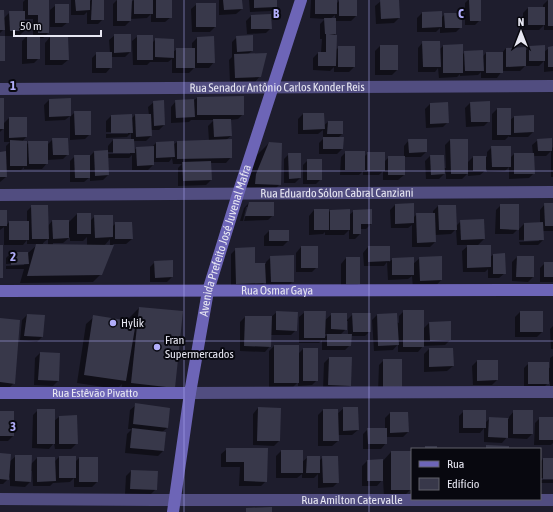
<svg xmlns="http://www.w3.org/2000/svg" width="553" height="512" viewBox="0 0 553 512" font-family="'Asap Condensed',sans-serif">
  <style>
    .shadow { fill: #0007; fill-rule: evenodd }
    .building { fill: #38384a }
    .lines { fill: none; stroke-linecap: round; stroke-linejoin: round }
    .minor { stroke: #514d80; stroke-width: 12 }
    .secondary { stroke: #6d65b7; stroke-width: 12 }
    .grid { fill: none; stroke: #b1adfa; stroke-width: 1; stroke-opacity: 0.55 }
    .poi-dot { fill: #b1adfa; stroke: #08080f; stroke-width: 1.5 }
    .labels { text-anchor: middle; stroke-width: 4; stroke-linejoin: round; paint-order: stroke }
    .street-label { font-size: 12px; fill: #e7e7f2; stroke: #08080f }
    .poi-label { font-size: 12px; fill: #e7e7f2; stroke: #08080f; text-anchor: start }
    .grid-label { font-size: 13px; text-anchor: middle; font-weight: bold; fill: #b1adfa; stroke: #08080f; stroke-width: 4; stroke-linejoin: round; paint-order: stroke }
  </style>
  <rect width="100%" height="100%" fill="#1e1d2d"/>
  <!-- shadow -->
  <g class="shadow">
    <polygon points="25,0 48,0 48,33 43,38 39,38 39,58 34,63 22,64 22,41 27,36 33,36 33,19 24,19 24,31 19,36 5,36 5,28 0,33 0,11 3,19 10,12 23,12 23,2"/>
    <polygon points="71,0 89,0 89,2 91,0 103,0 103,19 98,24 87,24 87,12 84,15 71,15"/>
    <polygon points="117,0 131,0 130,3 134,0 171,0 171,17 165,22 151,22 151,14 147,18 130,19 130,21 125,26 113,26 113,4"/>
    <polygon points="219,0 241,0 242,9 236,14 219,15"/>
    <polygon points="249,0 276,0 276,6 271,11 250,12"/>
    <path d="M311 0H336V4L340 0H356V16L351 21H335V51L339 47 354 67 349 72H334V67L330 71 313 70V58L318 53H321L322 39H320V24L325 19 310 18ZM335 15V19H330Z"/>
    <polygon points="468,0 480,0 480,20 475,25 465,25 465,3"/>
    <polygon points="548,0 553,0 553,30 544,30 544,25 539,30 523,30 523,13 528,8 543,8 543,5"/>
    <polygon points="381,1 399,18 394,23 376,24 375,6"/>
    <polygon points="197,4 215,27 210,32 192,32 191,9"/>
    <polygon points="56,5 68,22 62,27 50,27 50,10"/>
    <polygon points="422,13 441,18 445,14 461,27 456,32 440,33 440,28 436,32 417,32 417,18"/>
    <polygon points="251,16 271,28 266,33 247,34 246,21"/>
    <polygon points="115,35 130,52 125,57 111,57 111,67 106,73 92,73 92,58 97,53 110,53 109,40"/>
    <polygon points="138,36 152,43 156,39 173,52 177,49 192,49 192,43 197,38 213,37 214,62 209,68 194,68 189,73 172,73 172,59 168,62 150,62 147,65 133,65 132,41"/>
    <polygon points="50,37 68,60 62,65 45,65 45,43"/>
    <polygon points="237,37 252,51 248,54 260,76 255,82 230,83 229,60 232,57 232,42"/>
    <polygon points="423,42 440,49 443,46 462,55 465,52 483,56 486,53 502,53 506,48 525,51 530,47 544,52 549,48 553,47 553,71 544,72 544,61 539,66 525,66 520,71 502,71 497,78 481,78 481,72 478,75 460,76 460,74 457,77 439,78 438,68 435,72 418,72 418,48"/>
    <polygon points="380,46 397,70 392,75 375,75 375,51"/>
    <path d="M243 97V114L238 119 230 120 231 136 226 140 231 157 226 163H210L211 180 206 185 178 186V168L182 164H173L172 158 169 162H153V165L148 170H132V155L129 158H107L108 175 103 180 90 181V177L84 182H70V161L75 156H90L94 152 108 151V146L113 140H131V133L127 137 106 138V134H128V132H106V121L111 116 131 119 135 115H149L148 107 154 102 164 125 159 130H150L151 136 146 141H134V150L137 148 152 147 156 143 173 145 177 142 209 141 208 126 214 120H191L189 122 171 123V107L176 101 194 100 197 98ZM108 152H130V154H108Z"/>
    <polygon points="0,99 3,124 9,118 26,118 26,137 22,142 26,145 29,142 47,145 53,139 68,154 63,159 47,160 47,163 42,169 24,169 24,167 21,170 6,170 6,177 0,182 0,153 6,152 6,146 10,142 4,142 4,128 0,132"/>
    <polygon points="70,99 70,117 75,112 90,134 85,139 70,140 70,116 65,120 45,121 44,105 49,100"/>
    <polygon points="470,103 489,121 484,126 466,127 465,108"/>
    <polygon points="430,104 448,122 443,127 426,128 425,109"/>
    <polygon points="497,109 510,120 514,117 533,116 533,132 528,137 509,137 509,136 505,140 492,140 492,114"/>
    <polygon points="303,114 323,126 328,122 342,134 338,138 342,149 337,154 319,154 319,143 323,139 323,130 318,134 298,134 298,119"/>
    <polygon points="409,140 426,152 421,157 404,157 404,146"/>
    <polygon points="450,140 467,163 473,157 487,157 487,152 492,147 510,158 514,154 533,154 532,145 538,140 551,149 553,147 553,177 551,177 551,151 546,156 533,156 534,173 529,178 509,179 509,167 505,171 487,172 487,169 480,175 468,176 468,173 462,179 446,179 446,172 439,179 426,179 425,161 430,156 444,168 446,168 445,145"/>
    <polygon points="269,143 280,184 265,199 241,198 254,158"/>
    <polygon points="346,152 364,157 368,153 384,162 389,157 404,157 404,175 398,180 383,180 383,171 379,175 363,175 363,171 359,175 340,175 341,157"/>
    <polygon points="289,154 300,178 295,183 284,183 284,159"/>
    <polygon points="308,160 321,179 316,184 303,184 303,165"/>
    <polygon points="249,203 273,215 268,220 244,221 248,207 246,207 243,221 240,221 244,208"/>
    <polygon points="545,204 553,204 553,231 543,231 543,240 538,245 520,245 519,242 539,241 539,239 519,240 519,229 524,224 540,224 540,210"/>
    <polygon points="395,205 413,218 417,214 433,214 433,211 438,206 456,226 461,221 483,220 484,239 477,246 490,257 493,255 505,273 499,278 488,278 488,269 485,272 463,272 462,251 469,245 457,245 456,229 451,234 435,235 435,242 430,247 412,247 412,225 408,228 391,228 390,210"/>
    <polygon points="501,205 518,229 513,234 495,234 496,210"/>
    <path d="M32 206 48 226 52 221 68 223 77 214 90 221 95 216 112 227 116 223 132 239 126 244H113L101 274 93 282 20 283 24 269H6V266L24 265V263L6 264V258L11 253 27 254 38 244H27V240L23 245H4V227L0 230V211L6 226 9 222H27V211ZM70 237V241H83L87 237V245H53V243H63ZM48 239V245H42L44 242ZM110 239V246H104Z"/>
    <polygon points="314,210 328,213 330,211 349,215 354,211 371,224 366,229 360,229 360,234 355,239 349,239 349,230 344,235 325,235 325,232 323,234 309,235 309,216"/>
    <polygon points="269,231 288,231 288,241 283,246 264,246 264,236"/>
    <polygon points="301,247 317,267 312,272 296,272 296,253"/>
    <polygon points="368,247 389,247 389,262 393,259 413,264 420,258 441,280 434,288 413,288 412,276 408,279 388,280 387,262 384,266 364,266 363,253"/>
    <polygon points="236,249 255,264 266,264 266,262 271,257 293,281 288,286 266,287 266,281 259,288 231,289 231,254"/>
    <polygon points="517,257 533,277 528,282 512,281 512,262"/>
    <polygon points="346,258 359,258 359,283 354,289 341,289 341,264"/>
    <polygon points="155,262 172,277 167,282 150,282 150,267"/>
    <polygon points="545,263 553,263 553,282 540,282 540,268"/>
    <polygon points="139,308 174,387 121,393 122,384 117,389 77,383 86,324 94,317 128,322 129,318"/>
    <polygon points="404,311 423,329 429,323 450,322 450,340 445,345 423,346 418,352 398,352 398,344 393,350 374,351 372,320 377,315 399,323 399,316"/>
    <polygon points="277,312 296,330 291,335 271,335 270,346 265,352 240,351 240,322 245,317 271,317"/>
    <path d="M305 312 324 321 332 314 346 329 340 335H348V321H346L353 314 370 331 365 336H351L350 345 345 350H322V340L319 343H299V317ZM324 334H328L324 338Z"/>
    <polygon points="520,312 542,332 537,337 515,337 515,317"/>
    <polygon points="27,315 44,316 42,337 37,342 20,340 22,320"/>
    <polygon points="0,319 14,383 6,391 0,391"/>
    <polygon points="553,326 553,349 551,349 550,329"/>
    <polygon points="274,346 298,354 303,349 317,380 312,385 298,386 298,382 293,387 269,387 269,351"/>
    <polygon points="429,349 453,366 447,371 424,372 424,354"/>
    <polygon points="40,353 58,381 53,386 34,385 35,358"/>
    <polygon points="553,356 553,387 550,387 550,381 543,388 524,388 524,368 529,363 550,368 550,358"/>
    <polygon points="329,358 350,386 345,391 323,390 324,363"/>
    <polygon points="384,360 396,392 378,392 379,365"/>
    <polygon points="477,361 497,380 492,385 473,385 472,366"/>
    <polygon points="136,405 169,409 167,428 162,432 163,451 158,456 125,453 127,434 132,429 128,429 130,410"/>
    <polygon points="258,408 279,441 274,446 253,445 253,414"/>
    <polygon points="344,408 358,430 352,435 338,435 338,441 332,446 318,446 318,415 323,410 337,414"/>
    <polygon points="38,410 54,421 59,417 76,416 77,443 71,449 55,449 54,443 49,449 32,448 33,415"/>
    <polygon points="464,411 485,423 490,418 509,419 509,417 514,411 532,434 527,439 508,438 508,436 502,443 484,442 484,428 480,433 459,433 459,416"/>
    <polygon points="0,412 13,436 8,441 0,441"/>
    <polygon points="390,413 407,413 408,432 403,437 386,437 386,443 381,449 363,449 363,434 368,429 385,429 385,418"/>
    <polygon points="540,418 553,418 553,443 551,445 534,445 535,423"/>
    <polygon points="227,449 267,449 266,481 261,486 239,486 240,467 221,467 221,454"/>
    <polygon points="281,451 302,462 308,457 319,461 323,457 338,482 333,487 318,488 318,474 314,478 302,478 302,474 297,478 276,478 276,456"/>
    <polygon points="391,452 412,474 412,493 410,493 410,490 403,497 384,497 383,479 377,486 362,486 362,466 367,461 382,462"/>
    <polygon points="0,454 9,462 16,456 31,464 37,458 54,462 59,457 75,462 79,458 97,482 92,487 74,487 74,478 70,482 53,483 50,486 33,486 32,471 31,471 30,482 25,487 10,486 10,477 3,484 0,484"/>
    <polygon points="543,459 553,459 553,478 540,478 540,462"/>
    <polygon points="131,471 156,489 151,494 125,494 126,476"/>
    <rect x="540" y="480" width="13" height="3"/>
  </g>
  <!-- building -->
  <g class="building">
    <polygon points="28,0 49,0 49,33 38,33 38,15 28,15"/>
    <polygon points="75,0 90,0 90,10 76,11"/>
    <polygon points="92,0 104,0 104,20 91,20"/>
    <polygon points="117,0 132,0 131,21 117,21"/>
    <rect x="134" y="0" width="19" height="14"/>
    <rect x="156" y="0" width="16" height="18"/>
    <polygon points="223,0 242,0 243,9 224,10"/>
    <polygon points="254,0 277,0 277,7 254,8"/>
    <rect x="315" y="0" width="22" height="14"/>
    <rect x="339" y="0" width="18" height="16"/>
    <polygon points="380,0 399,0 400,18 381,19"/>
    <polygon points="469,0 481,0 481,21 470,21"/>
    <rect x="548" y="0" width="5" height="26"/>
    <rect x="196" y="3" width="20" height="24"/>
    <rect x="55" y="4" width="14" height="19"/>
    <rect x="528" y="7" width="17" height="18"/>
    <polygon points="0,10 4,10 5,30 0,30"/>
    <polygon points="9,11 25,11 25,31 10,31"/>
    <polygon points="442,11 442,27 422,28 422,12"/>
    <polygon points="444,13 462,13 462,28 445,28"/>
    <polygon points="271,14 272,29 251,29 251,15"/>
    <polygon points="324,18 336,18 336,34 329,34 337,35 336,66 318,66 318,52 326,52 326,34 325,34"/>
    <polygon points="114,34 131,34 131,52 114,53"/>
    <rect x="27" y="35" width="13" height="24"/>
    <rect x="137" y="35" width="16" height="25"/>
    <polygon points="253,35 253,51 237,52 236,36"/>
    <rect x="0" y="36" width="5" height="25"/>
    <polygon points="50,36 68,36 69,60 50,60"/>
    <polygon points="214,36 215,63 197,63 197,37"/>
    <polygon points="155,38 174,39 174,58 155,57"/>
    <polygon points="422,41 440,41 441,67 423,67"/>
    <polygon points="463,44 463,73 443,73 443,45"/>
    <rect x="380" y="45" width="18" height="25"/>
    <polygon points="545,45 545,61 529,61 529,46"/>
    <rect x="338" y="46" width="17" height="21"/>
    <polygon points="553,46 553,67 548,67 548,47"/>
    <polygon points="526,47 526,66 506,67 506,48"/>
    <rect x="176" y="48" width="19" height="20"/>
    <polygon points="483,50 484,71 465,71 464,51"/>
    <rect x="96" y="52" width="16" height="16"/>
    <rect x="486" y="52" width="17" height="21"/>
    <polygon points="267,53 261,77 235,78 234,54"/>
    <polygon points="244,96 244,115 197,115 197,97"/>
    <rect x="0" y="98" width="4" height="31"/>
    <polygon points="71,98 71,116 49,117 49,99"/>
    <polygon points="194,99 195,117 176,118 175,100"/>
    <polygon points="164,100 165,125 154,126 153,101"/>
    <polygon points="490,101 490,122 471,122 470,102"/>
    <polygon points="448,102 449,123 430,124 430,103"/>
    <rect x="497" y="108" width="14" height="27"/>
    <polygon points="74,111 91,111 91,135 75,135"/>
    <polygon points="303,113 324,113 325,129 303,130"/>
    <polygon points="132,114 133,133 111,133 111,115"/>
    <polygon points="135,114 151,114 152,136 136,137"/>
    <polygon points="534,115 534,132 514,133 514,116"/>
    <polygon points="9,117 27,117 27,137 9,138"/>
    <polygon points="213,119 231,119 232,136 214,137"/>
    <polygon points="328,121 343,121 343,134 327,134"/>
    <polygon points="323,137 344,137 343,149 323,149"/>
    <polygon points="52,138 68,138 69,155 53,155"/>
    <polygon points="552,138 552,151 538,151 537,139"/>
    <polygon points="113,139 134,139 135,153 113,153"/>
    <polygon points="232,139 232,158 177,159 177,141"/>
    <polygon points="408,139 427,139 427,152 409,153"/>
    <polygon points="450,139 468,139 468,174 451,174"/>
    <polygon points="10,140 27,141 27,166 10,166"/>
    <polygon points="28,141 48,141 48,164 29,164"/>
    <polygon points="174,141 175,157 156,158 156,142"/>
    <polygon points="269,142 282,143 281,185 255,184 256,174"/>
    <polygon points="154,146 154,165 137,166 136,147"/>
    <polygon points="491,146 511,146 511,167 492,167"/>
    <polygon points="108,150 109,175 95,176 94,151"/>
    <polygon points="6,151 7,177 0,177 0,152"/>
    <rect x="345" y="151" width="20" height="19"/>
    <rect x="367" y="152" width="18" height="19"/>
    <polygon points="288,153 301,153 301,178 289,179"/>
    <polygon points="514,153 534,153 535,174 514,174"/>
    <polygon points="74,155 90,155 90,178 75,178"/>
    <polygon points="430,155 444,155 445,174 431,175"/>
    <rect x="388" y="156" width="17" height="19"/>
    <rect x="473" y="156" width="13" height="15"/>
    <rect x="307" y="159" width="15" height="21"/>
    <polygon points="211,161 212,180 183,181 182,162"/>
    <polygon points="249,202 274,202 274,216 245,216"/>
    <polygon points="414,203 414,223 395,224 395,204"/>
    <polygon points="544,203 553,203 553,226 545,226"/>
    <polygon points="500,204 519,204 519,230 500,229"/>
    <polygon points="31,205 48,205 49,239 32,239"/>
    <polygon points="438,205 456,205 457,230 439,230"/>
    <rect x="314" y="209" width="15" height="21"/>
    <polygon points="350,209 350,230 330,230 330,210"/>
    <polygon points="372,209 372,224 361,224 361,234 353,234 353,210"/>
    <rect x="0" y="210" width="7" height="16"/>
    <rect x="77" y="213" width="14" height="21"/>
    <polygon points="416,213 435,213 436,242 417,243"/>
    <polygon points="94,215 113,215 113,237 95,238"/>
    <polygon points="484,219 485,239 461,240 460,220"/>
    <polygon points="52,220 69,220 69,238 53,239"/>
    <rect x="9" y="221" width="20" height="19"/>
    <polygon points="115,222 132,222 133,239 115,239"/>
    <polygon points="543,222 544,240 524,241 524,223"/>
    <rect x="269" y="230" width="20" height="11"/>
    <polygon points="36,244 114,245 102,275 27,276"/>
    <rect x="0" y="245" width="3" height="33"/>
    <polygon points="467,245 491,245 491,267 467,268"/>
    <rect x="301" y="246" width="17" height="22"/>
    <polygon points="368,246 390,246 390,261 368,262"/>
    <polygon points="255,247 255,263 265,263 266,283 236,284 235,248"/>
    <polygon points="10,252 28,252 29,264 11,265"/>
    <polygon points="505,253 506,274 493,274 493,254"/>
    <polygon points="294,255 294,282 271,282 270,256"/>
    <polygon points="442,256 442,280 420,281 419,257"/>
    <polygon points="517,256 534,256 534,277 516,277"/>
    <rect x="346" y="257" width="14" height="27"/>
    <polygon points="414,257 414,275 392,275 392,258"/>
    <polygon points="173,260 173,277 155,278 154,261"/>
    <rect x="544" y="262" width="9" height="15"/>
    <polygon points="139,307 183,311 175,388 131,383"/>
    <rect x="403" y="310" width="21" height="37"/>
    <polygon points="276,311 298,312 297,331 276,330"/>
    <polygon points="304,311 326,311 325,338 304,338"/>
    <rect x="520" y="311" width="23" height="21"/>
    <polygon points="331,313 347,313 347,330 331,329"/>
    <polygon points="352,313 371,313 371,332 353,332"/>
    <polygon points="397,313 399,345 378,346 377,314"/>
    <polygon points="27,314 45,315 43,337 24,336"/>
    <polygon points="93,315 136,322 126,381 84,375"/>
    <polygon points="245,316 272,316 271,347 244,346"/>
    <polygon points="0,318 20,320 15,384 0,382"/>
    <polygon points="451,321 451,340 430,341 429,322"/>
    <polygon points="327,334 352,334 351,346 327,346"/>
    <rect x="274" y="345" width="25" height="38"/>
    <rect x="303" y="348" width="15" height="33"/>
    <polygon points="429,348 453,348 454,366 429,367"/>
    <polygon points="40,352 60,353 59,381 38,380"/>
    <polygon points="329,357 352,357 351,386 328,385"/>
    <rect x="383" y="359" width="19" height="28"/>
    <polygon points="477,360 498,360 498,380 477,381"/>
    <rect x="528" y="362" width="21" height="22"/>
    <polygon points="135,403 170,408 168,428 133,424"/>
    <polygon points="258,407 281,408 280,441 257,441"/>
    <polygon points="343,407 358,407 359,430 343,431"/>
    <rect x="37" y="409" width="18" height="35"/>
    <polygon points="323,409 338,409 339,441 323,441"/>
    <rect x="463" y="410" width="23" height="18"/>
    <rect x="513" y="410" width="20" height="24"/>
    <rect x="0" y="411" width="14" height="25"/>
    <polygon points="390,412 408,412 409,432 390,433"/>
    <polygon points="77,415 78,444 59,444 59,416"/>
    <polygon points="489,417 508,418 508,438 488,437"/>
    <rect x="539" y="417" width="14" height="23"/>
    <polygon points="132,428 166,432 164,451 130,448"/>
    <polygon points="367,428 387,428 387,444 368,444"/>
    <polygon points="486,445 509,446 509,449 486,449"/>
    <rect x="425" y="446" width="12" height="3"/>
    <polygon points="226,448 268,448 267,482 244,481 244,462 226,462"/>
    <rect x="281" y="450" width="22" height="23"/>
    <rect x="391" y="451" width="21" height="39"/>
    <polygon points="0,453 11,454 9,480 0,479"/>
    <polygon points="15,455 32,455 31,482 15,481"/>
    <rect x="59" y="456" width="17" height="22"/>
    <polygon points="307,456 320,456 320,473 306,473"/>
    <polygon points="322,456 338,456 339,483 323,483"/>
    <polygon points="37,457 55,457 56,481 37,482"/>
    <rect x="79" y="457" width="19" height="25"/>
    <rect x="543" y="458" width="10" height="21"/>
    <polygon points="383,459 383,481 367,481 367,460"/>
    <polygon points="131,470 158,471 157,490 130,489"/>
    <polygon points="272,507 272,512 246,512 246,508"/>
  </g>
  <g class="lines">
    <!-- minor -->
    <g class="minor">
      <path id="s1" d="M0 89 553 86"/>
      <path id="s2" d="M0 195 553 192"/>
      <polyline points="190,393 553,392"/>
      <path id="s3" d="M0 499 154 500H553"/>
    </g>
    <!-- secondary -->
    <g class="secondary">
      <path id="s4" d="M0 291 553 290"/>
      <path id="s5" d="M0 393H190"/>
      <path id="s6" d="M173 512 190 393 208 291 238 194 301 0"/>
    </g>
  </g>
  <!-- grid -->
  <path class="grid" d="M184 0V512M369 0V512M0 171H553M0 341H553"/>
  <!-- markers -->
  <g class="poi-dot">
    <circle cx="113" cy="323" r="4"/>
    <circle cx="157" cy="347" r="4"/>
  </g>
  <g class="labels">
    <!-- street labels -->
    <g class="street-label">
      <text dy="4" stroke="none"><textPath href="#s1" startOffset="277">Rua Senador Antônio Carlos Konder Reis</textPath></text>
      <text dy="4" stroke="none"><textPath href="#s2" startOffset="337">Rua Eduardo Sólon Cabral Canziani</textPath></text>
      <text dy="4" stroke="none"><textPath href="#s6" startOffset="277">Avenida Prefeito José Juvenal Mafra</textPath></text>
      <text dy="4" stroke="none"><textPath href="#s4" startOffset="277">Rua Osmar Gaya</textPath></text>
      <text dy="4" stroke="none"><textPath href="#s5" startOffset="95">Rua Estêvão Pivatto</textPath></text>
      <text dy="4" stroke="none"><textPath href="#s3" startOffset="352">Rua Amilton Catervalle</textPath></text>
    </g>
    <!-- poi labels -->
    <g class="poi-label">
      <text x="121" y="327">Hylik</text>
      <text x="165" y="344">Fran<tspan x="165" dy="14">Supermercados</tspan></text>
    </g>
  </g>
  <g class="grid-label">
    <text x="276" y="18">B</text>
    <text x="461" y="18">C</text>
    <text x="13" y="90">1</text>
    <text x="13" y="261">2</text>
    <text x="13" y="431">3</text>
  </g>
  <!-- legend -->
  <rect x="411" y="448" width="130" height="52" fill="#08080f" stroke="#61616a"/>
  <rect x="419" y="461" width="20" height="6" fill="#6d65b7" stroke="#61616a"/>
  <text x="447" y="468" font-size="12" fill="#e7e7f2">Rua</text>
  <rect x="419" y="478" width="20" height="12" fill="#38384a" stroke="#61616a"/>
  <text x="447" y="488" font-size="12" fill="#e7e7f2">Edifício</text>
  <!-- north arrow -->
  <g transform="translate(521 32)" stroke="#08080f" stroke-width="3" paint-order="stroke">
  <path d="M0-3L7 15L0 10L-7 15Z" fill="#e7e7f2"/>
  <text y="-6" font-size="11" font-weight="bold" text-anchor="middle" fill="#e7e7f2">N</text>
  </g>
  <!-- scale -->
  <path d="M14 30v6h87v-6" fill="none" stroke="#e7e7f2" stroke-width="2"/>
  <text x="20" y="30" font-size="12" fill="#e7e7f2" stroke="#08080f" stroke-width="3" paint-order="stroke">50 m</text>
</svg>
